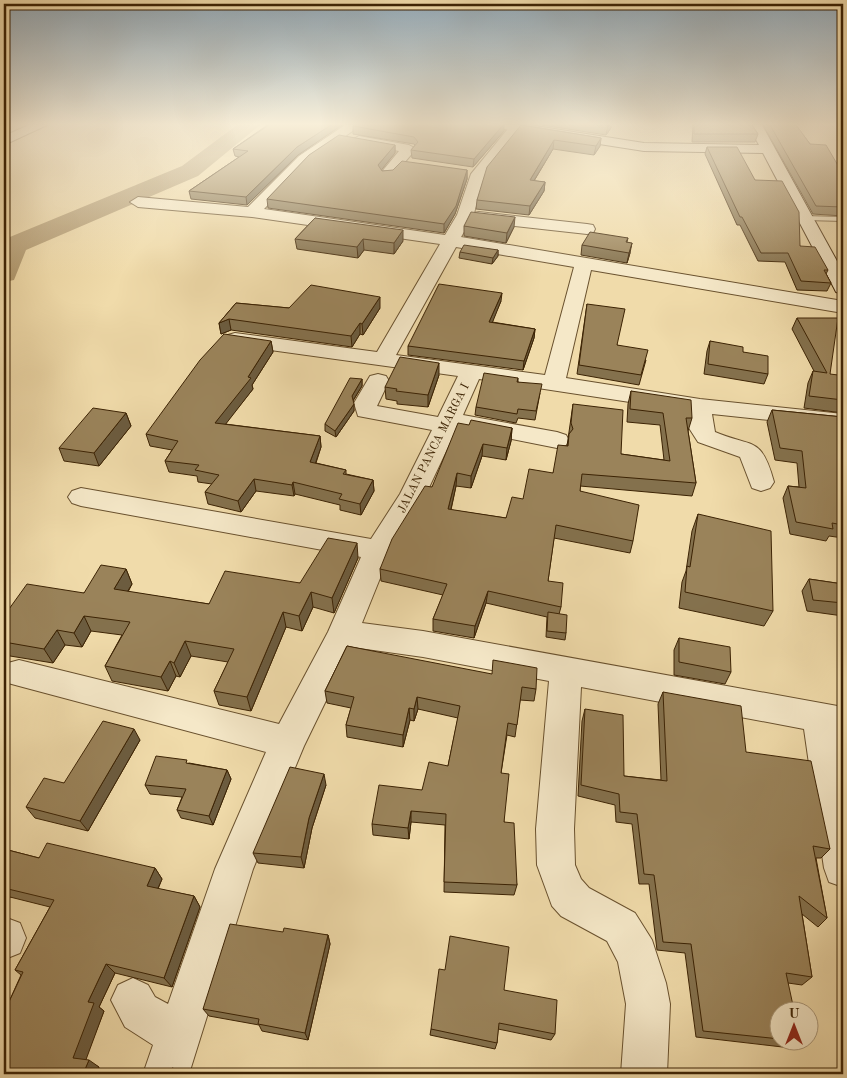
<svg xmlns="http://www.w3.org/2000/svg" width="847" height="1078" viewBox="0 0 847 1078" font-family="'Old Standard TT',serif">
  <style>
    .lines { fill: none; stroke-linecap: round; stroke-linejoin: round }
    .river { fill: #b39c72; fill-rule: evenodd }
    .service-casing { stroke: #69512e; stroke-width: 2 }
    .minor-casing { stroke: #69512e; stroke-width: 2 }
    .secondary-casing { stroke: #3c2304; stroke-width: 2 }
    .service { fill: #f5e8c8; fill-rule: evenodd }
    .minor { fill: #f5e8c8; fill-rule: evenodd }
    .secondary { fill: #f5e8c8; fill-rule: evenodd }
    .wall { fill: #84714d; stroke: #3c2304 }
    .shaded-wall { fill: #6c5c3f; stroke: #3c2304 }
    .building { fill: #9a835a; stroke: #3c2304 }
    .labels { text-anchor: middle; stroke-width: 4; stroke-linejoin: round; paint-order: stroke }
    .far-street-label { font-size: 12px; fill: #3c2304; stroke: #f5e8c8 }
  </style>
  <rect width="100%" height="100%" fill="#f0dbaa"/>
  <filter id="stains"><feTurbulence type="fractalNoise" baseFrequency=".004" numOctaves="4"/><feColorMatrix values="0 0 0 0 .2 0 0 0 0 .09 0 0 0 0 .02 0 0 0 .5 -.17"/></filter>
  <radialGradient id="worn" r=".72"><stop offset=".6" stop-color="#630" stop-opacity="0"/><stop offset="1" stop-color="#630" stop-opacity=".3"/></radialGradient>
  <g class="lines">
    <!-- river -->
    <polygon class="river" points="237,125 260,125 198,176 26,250 14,280 4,282 5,239 182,166"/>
    <!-- service casing -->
    <g class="service-casing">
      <polygon id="service" points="803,216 843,217 843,221 806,220 802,218"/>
    </g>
    <!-- minor casing -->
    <g class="minor-casing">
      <g id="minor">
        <polygon points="29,125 47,125 4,145 4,136"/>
        <path d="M345 125H361L309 162 264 209 445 235 457 215 471 174 511 125H521V130L485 175 474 213 479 212 587 224 593 225 595 229 593 233 587 234 479 222 472 218 461 237 843 301V313L591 270 566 378 700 399 843 414V428L712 414 715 432C753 448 761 435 774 482L770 488 761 491 752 488 740 457 698 442 689 428V411L479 379 463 415 557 432 566 435 569 440 566 445 557 448 457 428 425 496 391 551 362 623 423 631 843 707V737L839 736 843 759V887L829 882 824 868 804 729 581 687 574 829 575 865 581 879 589 888 635 913 652 940 666 983 670 1004 667 1074H621L626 1004 618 962 607 941 561 916 552 906 537 865 536 829 549 681 423 657 352 647 304 746 253 869 189 1074H143L153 1045 125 1027 111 1000 118 985 133 978 148 985 155 997 168 1004 215 869 266 752 19 686 8 683 4 671 8 663 19 660 279 724 328 632 361 557 81 506 72 503 68 497 72 491 81 488 371 539 400 494 432 430 358 416 354 403 370 376 378 374 386 376 389 381 377 406 438 417 458 376 235 345 228 343 225 339 228 335 235 333 377 352 440 244 252 217 138 207 130 202 138 197 248 207 299 156ZM456 247 574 267 545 375 396 355Z"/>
        <polygon points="359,136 409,145 416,149 392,177 387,178 380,174 399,151 354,143 352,140"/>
        <polygon points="4,917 20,923 26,938 20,953 5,959"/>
      </g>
    </g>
    <!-- secondary casing -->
    <g class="secondary-casing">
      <polygon id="secondary" points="496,125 529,125 644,143 759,145 748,125 762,125 843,272 843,294 836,292 834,288 763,153 644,151 503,129"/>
    </g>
    <!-- service -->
    <use href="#service" class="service"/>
    <!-- minor -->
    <use href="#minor" class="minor"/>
    <!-- secondary -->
    <use href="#secondary" class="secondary"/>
  </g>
  <!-- wall -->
  <g class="wall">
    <polygon points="266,125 342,125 298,155 247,205 191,199 189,191 239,157 235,156 233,149 266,126"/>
    <polygon points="521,125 601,138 600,146 594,155 553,149 534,181 545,182 544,191 529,215 476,209 477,200"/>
    <polygon points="542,125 611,125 611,128 606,135"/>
    <polygon points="693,125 752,125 758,134 755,142 692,142"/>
    <polygon points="763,125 796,125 810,144 843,174 843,216 813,214"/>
    <polygon points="353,126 504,131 473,167 412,158 411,150 415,145 414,144 353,134"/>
    <polygon points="395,145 395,153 381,170 382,171 467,170 467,179 455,214 444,233 268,208 267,199"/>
    <polygon points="707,147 755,180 800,246 828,270 826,274 831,283 827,291 797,290 785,262 758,261 740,225 737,225 705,154"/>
    <polygon points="315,218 403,241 394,254 364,250 358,258 297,249 295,239"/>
    <polygon points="464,226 514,227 506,243 464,236"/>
    <polygon points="628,238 627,242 630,253 627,263 581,255 582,245"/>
    <polygon points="498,250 498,256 492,264 459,258 460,252"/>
    <polygon points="501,301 492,322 535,329 534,338 523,370 408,355 408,346"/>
    <polygon points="236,303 289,308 380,308 363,335 360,334 352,347 231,330 221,334 219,323"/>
    <polygon points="587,304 617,345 646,360 639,385 577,374"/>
    <polygon points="797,318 830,374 839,398 843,399 843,413 804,408 808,383 813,371 814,371 792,329"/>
    <polygon points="271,341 273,352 252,385 253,389 225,424 320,436 321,447 316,463 346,470 346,474 373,480 374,491 361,515 340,510 340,505 295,494 294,496 256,491 241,512 208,504 205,492 212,484 198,482 197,476 169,472 165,461 172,450 150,446 146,434"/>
    <polygon points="710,341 743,352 768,374 764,384 704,374 707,351"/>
    <polygon points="439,375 428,407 397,404 397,401 386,399 385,387"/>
    <polygon points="518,378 518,382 540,393 535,420 518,418 516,423 475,415 476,407"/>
    <polygon points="362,379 362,386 353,401 354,411 336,437 325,431 325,424"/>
    <polygon points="631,391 692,418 688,431 696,483 692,496 580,486 580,491 633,541 630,553 554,538 548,581 561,607 559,614 566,633 565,640 546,637 547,617 486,603 474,638 433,631 433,619 443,595 381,581 380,569 432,487 469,425 512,428 511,441 506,460 482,456 471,488 456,486 451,510 506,518 523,499 553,473 567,446 573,404 621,454 664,460 660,425 627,422 628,404"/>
    <polygon points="772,410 843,417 843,538 829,536 826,541 790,534 783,498 788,486 799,487 797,463 775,460 767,422"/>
    <polygon points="126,413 131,426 99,466 64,461 59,448"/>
    <polygon points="698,514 773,611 764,626 679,608 682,582 686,571 692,531"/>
    <polygon points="358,558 334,613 313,607 302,631 286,627 251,711 219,705 214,691 228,662 191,656 180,677 176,676 168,691 112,681 105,666 122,635 91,631 82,647 65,645 53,663 4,655 4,616 84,593 126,569 132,584 128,592 209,604 300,583"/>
    <polygon points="809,579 843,584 843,616 807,611 802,591"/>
    <polygon points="679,638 731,672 725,684 674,675 674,650"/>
    <polygon points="347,646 536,689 534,701 520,700 515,737 507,735 501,773 504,822 517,885 514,895 444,892 445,825 411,822 409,839 373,835 372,824 422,790 448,766 458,718 418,709 414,721 410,720 403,747 347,737 346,725 351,708 327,703 325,691"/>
    <polygon points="663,692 746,752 830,849 821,858 816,858 827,918 818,927 802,914 812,977 802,985 788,983 780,1010 780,1040 801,1040 801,1042 791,1048 696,1037 685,953 657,950 649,884 639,884 632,824 616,822 615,805 578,796 582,721 585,709 624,776 661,780 658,704"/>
    <polygon points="140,740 88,831 35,818 26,807 64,783"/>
    <polygon points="189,763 227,770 231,779 213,825 181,818 177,810 182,797 150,794 145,785"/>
    <polygon points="326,785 312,828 304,868 258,863 253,853"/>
    <polygon points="4,849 39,858 155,868 162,879 158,889 194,896 200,907 172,987 115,973 99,1007 104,1011 85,1060 99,1067 96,1074 8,1004 21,975 15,970 50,907 10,897 5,906 4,906"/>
    <polygon points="283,932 328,935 330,944 308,1040 262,1031 259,1025 209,1016 203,1009"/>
    <polygon points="504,990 555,1034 551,1040 498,1029 497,1043 495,1049 430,1035 431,1029"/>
  </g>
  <!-- shaded-wall -->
  <g class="shaded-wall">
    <polygon points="331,125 342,125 298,155 247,205 246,197 297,147"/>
    <polygon points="503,125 504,125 504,131 473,167 474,159"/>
    <polygon points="608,125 611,125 611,128 606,135"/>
    <polygon points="601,138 600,146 594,155 596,146"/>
    <polygon points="554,140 553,149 529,189 530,180"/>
    <polygon points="395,145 395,153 379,173 378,165"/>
    <polygon points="467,170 467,179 455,214 444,233 444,224"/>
    <polygon points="545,182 544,191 529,215 530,206"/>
    <polygon points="515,217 514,227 506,243 507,233"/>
    <polygon points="403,230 403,241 394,254 394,243"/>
    <polygon points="363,239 364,250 358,258 357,247"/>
    <polygon points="632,243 630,253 627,263 629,253"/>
    <polygon points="498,250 498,256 492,264 493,258"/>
    <polygon points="502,293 501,301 489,331 489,322"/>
    <polygon points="380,297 380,308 363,335 362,324"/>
    <polygon points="229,319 231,330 221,334 219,323"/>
    <polygon points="360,323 360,334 352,347 351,336"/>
    <polygon points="535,329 534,338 523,370 524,361"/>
    <polygon points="271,341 273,352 252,385 253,389 218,434 215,423 248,377"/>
    <polygon points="439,363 439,375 428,407 428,395"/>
    <polygon points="362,379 362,386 352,402 352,396"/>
    <polygon points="354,404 354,411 336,437 335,431"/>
    <polygon points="126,413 131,426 99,466 94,453"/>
    <polygon points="512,428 511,441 506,460 507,448"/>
    <polygon points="320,436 321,447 312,473 310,462"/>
    <polygon points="483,444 482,456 471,488 471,476"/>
    <polygon points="457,473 456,486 448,522 448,509"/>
    <polygon points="254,479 256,491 241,512 238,501"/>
    <polygon points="373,480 374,491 361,515 360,504"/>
    <polygon points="293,482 295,494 294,496 292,485"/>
    <polygon points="357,543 358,558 334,613 332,598"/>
    <polygon points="126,569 132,584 120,604 114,589"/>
    <polygon points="488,591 486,603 474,638 475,626"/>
    <polygon points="311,592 313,607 302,631 299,616"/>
    <polygon points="283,612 286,627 251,711 247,697"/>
    <polygon points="84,616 91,631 82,647 74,633"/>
    <polygon points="57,630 65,645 53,663 44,649"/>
    <polygon points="185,641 191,656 180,677 174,663"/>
    <polygon points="170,661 176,676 168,691 161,677"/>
    <polygon points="417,697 418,709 414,721 414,709"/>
    <polygon points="409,708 410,720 403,747 403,735"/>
    <polygon points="134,729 140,740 88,831 80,821"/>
    <polygon points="227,770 231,779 213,825 209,816"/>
    <polygon points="324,774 326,785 312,828 304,868 301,857 309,818"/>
    <polygon points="411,811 411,822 409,839 408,828"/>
    <polygon points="155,868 162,879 154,897 147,886"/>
    <polygon points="4,892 10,897 5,906 4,905"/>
    <polygon points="194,896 200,907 172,987 164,978"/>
    <polygon points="328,935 330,944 308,1040 305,1033"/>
    <polygon points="106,964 115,973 99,1007 104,1011 84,1065 73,1058 88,1002"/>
    <polygon points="89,1060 99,1067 96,1074 83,1074"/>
  </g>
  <!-- building -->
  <g class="building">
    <polygon points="269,125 331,125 297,147 246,197 189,191 248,151 233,149"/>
    <polygon points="354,125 503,125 474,159 411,150 418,142 414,137 353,126"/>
    <polygon points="521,125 601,138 596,146 554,140 530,180 545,182 530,206 477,200 487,167"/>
    <polygon points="694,125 752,125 758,134 694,134"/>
    <polygon points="770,125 796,125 810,144 826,145 843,174 843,207 816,206"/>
    <polygon points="339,135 395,145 378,165 382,171 393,170 402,161 467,170 456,206 444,224 267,199 309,155"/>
    <polygon points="707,147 737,147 755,180 782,181 799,212 800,246 815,247 828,270 824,270 831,283 801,281 788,253 761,253 742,217 740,217"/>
    <polygon points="471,212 515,217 507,233 464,226"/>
    <polygon points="315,218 403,230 394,243 363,239 357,247 295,239"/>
    <polygon points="590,232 628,238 626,242 632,243 629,253 582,245"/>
    <polygon points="464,245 498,250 493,258 460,252"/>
    <polygon points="439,284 502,293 489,322 535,329 524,361 408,346"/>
    <polygon points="311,285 380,297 362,324 360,323 351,336 229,319 219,323 236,303 289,308"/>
    <polygon points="587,304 625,309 617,345 648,350 641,375 579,365"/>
    <polygon points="797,318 838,318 830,374 838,375 839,398 843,399 843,400 809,396 813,371 827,373"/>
    <polygon points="224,334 271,341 248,377 251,378 215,423 320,436 310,462 346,470 343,474 373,480 360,504 339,499 342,494 293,482 292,485 254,479 238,501 205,492 219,475 195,470 199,465 165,461 178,441 146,434 200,360"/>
    <polygon points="710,341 743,347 743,352 768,356 768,374 708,364"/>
    <polygon points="400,357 439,363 428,395 396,391 397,389 385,387"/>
    <polygon points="484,373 518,378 517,382 542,384 536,411 518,409 517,414 476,407"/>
    <polygon points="350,378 362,379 352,396 354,404 335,431 325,424"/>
    <polygon points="631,391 691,400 692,418 686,418 696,483 582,474 580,491 639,505 633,541 556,525 548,581 563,583 561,607 488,591 475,626 433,619 447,584 380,569 392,539 425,486 432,487 458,423 469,425 471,420 512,428 507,448 483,444 471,476 457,473 448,509 506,518 512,497 523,499 529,469 553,473 558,445 568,446 569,434 573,429 571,423 573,404 623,410 621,454 670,461 663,413 630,409"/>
    <polygon points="93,408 126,413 94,453 59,448"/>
    <polygon points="772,410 843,417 843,525 832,523 833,529 796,522 788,486 806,488 802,451 780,448"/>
    <polygon points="698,514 771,531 773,611 685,592 687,566 690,567"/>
    <polygon points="328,538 357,543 332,598 311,592 299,616 283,612 247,697 214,691 234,649 185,641 174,663 170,661 161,677 105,666 130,622 84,616 74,633 57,630 44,649 4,642 4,616 27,584 84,593 101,565 126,569 114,589 209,604 225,571 300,583"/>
    <polygon points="809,579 843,584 843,603 813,600"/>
    <polygon points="548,612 567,615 566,633 547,631"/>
    <polygon points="679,638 730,647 731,672 679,662"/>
    <polygon points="347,646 492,674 493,660 537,668 536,689 522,687 517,725 508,723 501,773 509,774 504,822 514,823 517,885 444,882 446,814 411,811 408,828 372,824 379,785 422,790 429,762 448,766 460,706 417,697 414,709 409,708 403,735 346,725 354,697 325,691"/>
    <polygon points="663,692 741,706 746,752 811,761 830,849 813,846 827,918 799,896 812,977 786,973 794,1010 780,1010 780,1039 703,1031 691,944 663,942 654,875 644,874 637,814 620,812 619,794 581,785 585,709 623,715 624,776 667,781"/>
    <polygon points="103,721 134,729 80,821 26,807 44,778 64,783"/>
    <polygon points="156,756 187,760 186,763 227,770 209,816 177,810 186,789 145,785"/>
    <polygon points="290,767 324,774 309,818 301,857 253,853"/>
    <polygon points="47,843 155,868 147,886 194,896 164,978 106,964 88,1002 94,1003 73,1058 89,1060 83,1074 4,1074 4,1004 8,1004 23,972 15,970 54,900 4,888 4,849 39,858"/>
    <polygon points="230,924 283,932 284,928 328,935 305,1033 258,1024 259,1019 203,1009"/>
    <polygon points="450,936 509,947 504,990 557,1000 555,1034 499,1023 497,1043 431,1029 439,969 445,970"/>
    <polygon points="172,1068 195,1074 170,1074"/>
  </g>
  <!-- sky -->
  <linearGradient id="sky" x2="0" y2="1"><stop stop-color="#93aab9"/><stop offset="0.45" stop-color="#f8efd9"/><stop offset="1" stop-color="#f8efd9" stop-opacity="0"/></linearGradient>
  <rect width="847" height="276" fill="url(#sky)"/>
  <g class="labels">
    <!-- far-street labels -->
    <g class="far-street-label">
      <text transform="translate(433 448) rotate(-63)" y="4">JALAN PANCA MARGA I</text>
    </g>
  </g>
  <!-- margin -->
  <rect width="847" height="1078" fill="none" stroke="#f0dbaa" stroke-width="20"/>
  <rect x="5" y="5" width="837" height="1068" fill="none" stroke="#3c2304" stroke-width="2.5"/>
  <rect x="10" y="10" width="827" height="1058" fill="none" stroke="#3c2304"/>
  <!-- north arrow -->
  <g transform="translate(794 1026)"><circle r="24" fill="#f5e8c8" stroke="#ab997a"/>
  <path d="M0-4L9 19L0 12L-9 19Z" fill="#8f2418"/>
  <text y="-8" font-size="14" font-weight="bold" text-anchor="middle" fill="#3c2304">U</text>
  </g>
  <rect width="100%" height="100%" filter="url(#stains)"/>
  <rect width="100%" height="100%" fill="url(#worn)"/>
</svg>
